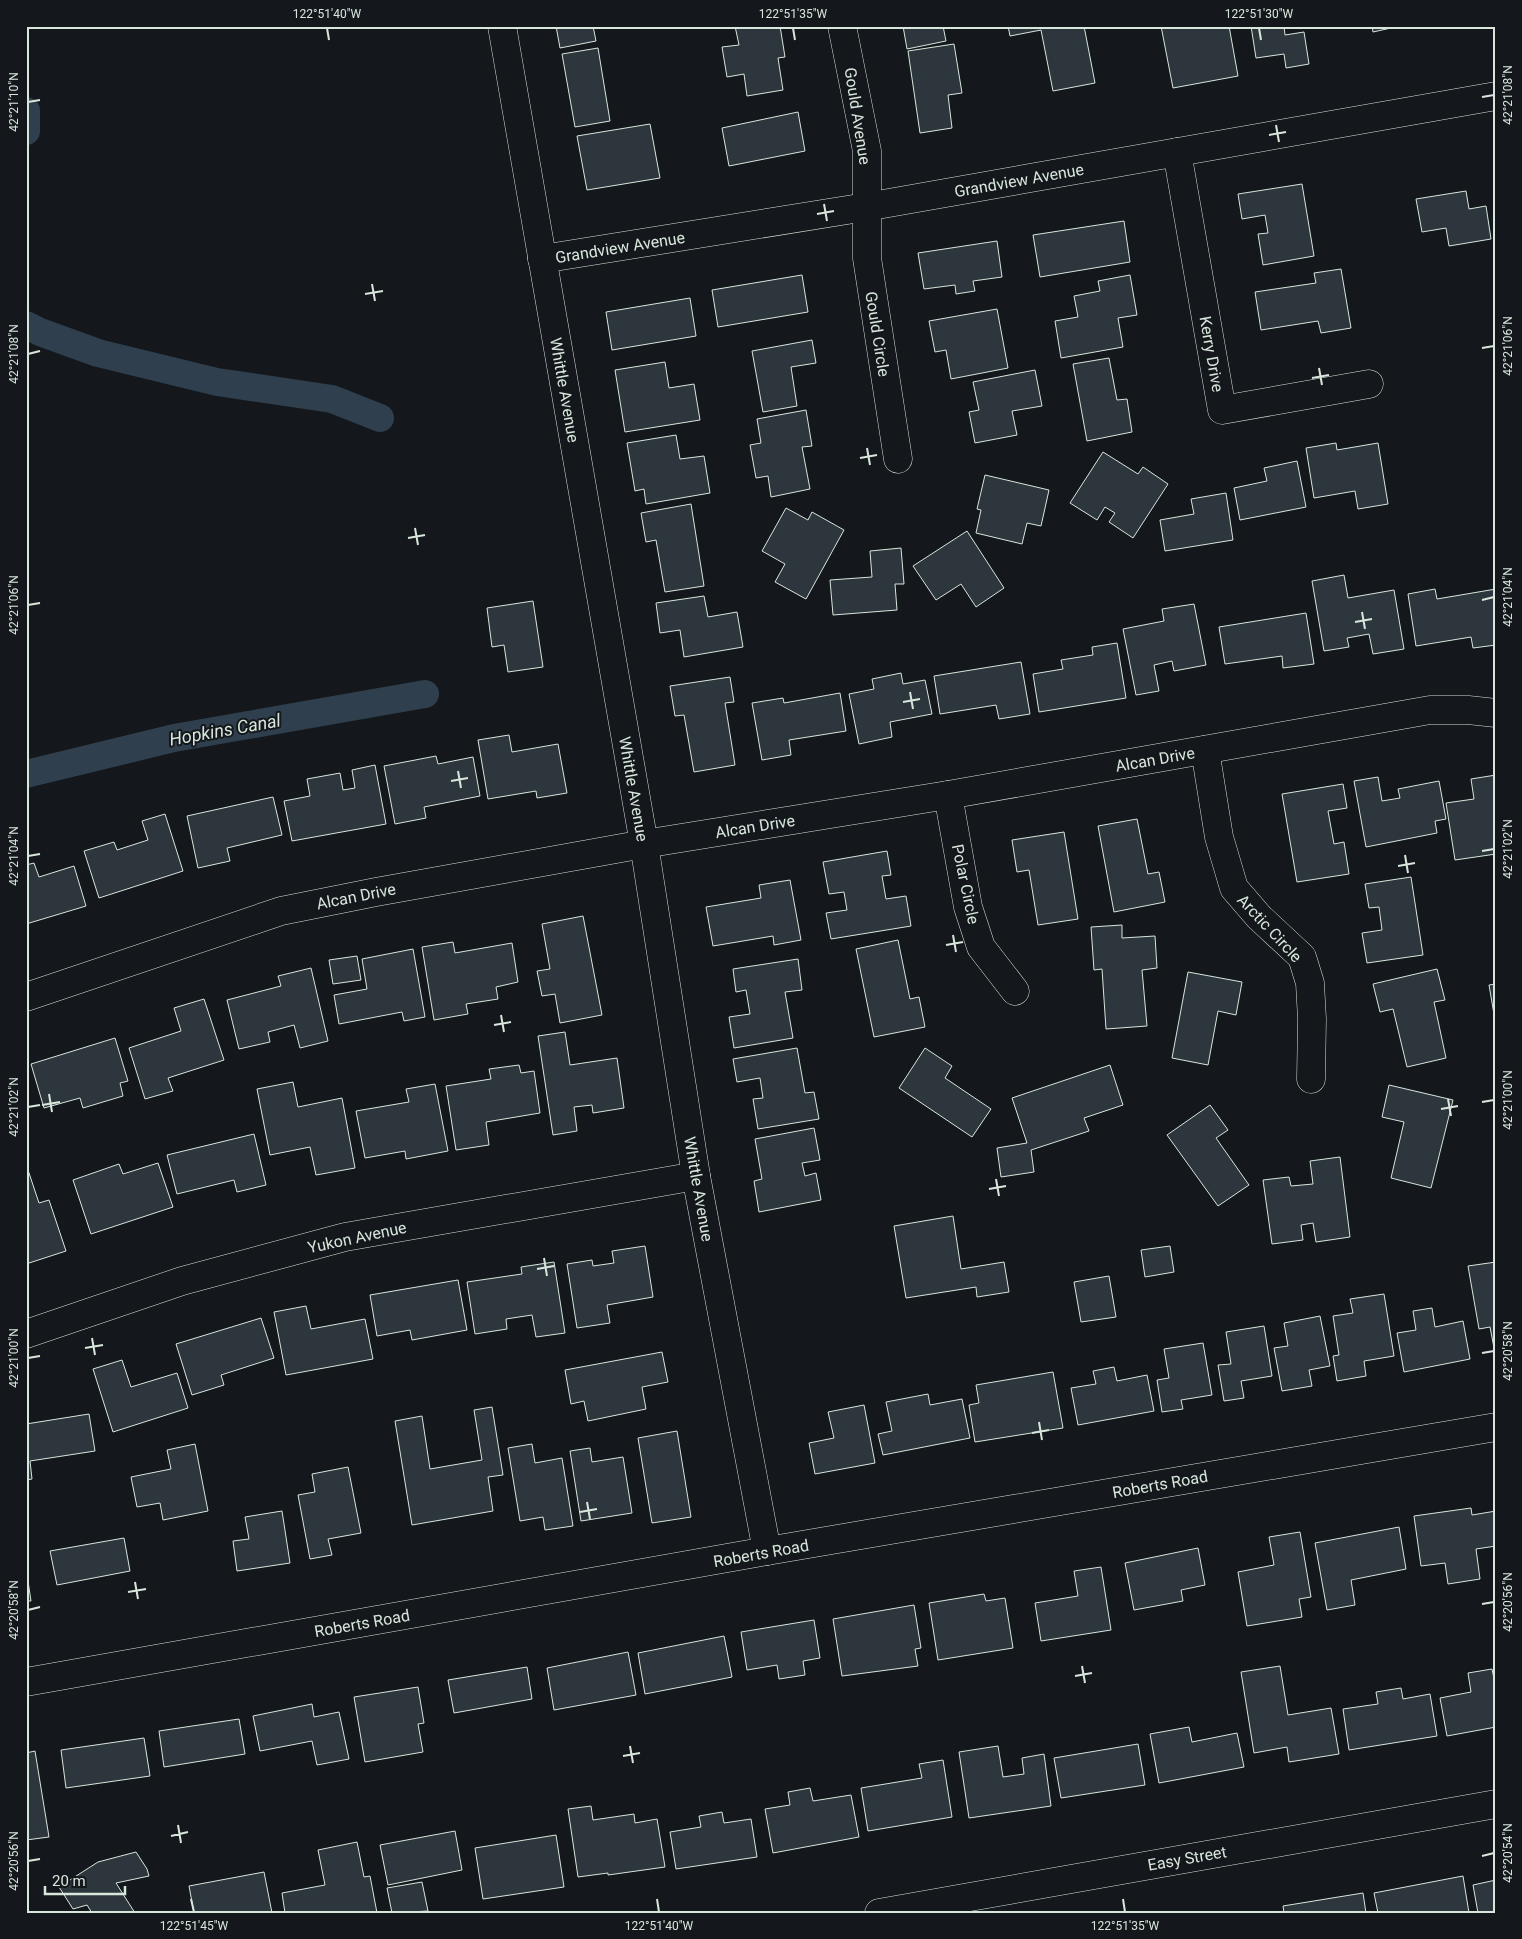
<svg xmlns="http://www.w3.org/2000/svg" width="1522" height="1939" viewBox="0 0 1522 1939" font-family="Roboto,sans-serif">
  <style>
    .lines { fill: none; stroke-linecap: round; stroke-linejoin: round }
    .canal { stroke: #2f3f4d; stroke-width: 28 }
    .building { fill: #2c363c; stroke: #d8e6dc }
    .minor-casing { stroke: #d8e6dc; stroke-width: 29 }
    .minor { stroke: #14181c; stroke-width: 28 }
    .ticks { fill: none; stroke: #d8e6dc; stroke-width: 2 }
    .labels { text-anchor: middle; stroke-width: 4; stroke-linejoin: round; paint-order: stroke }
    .street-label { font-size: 16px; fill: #d8e6dc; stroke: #14181c }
    .water-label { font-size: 18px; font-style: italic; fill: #d8e6dc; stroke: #14181c }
    .neatline { fill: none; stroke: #d8e6dc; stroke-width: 2 }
    .ticks-label { font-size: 12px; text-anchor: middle; fill: #d8e6dc }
  </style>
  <rect width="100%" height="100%" fill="#14181c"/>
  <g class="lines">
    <!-- canal -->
    <g class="canal">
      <polyline points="26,111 26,131"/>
      <polyline points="26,325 40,332 98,353 217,382 332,399 380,418"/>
      <polyline points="26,774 174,738 425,694"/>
    </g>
  </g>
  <!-- building -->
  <g class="building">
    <polygon points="556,26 593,26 596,41 560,48"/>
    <polygon points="735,26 780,26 785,57 778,58 783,90 747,96 744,74 727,77 722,47 739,45"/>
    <polygon points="903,26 943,26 946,41 907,49"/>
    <polygon points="1008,26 1084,26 1095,83 1053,91 1041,30 1010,36"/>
    <polygon points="1161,26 1229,26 1238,76 1173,88"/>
    <polygon points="1251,26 1284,26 1285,35 1304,32 1309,64 1286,68 1284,54 1256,58"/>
    <polygon points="1372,26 1400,26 1373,32"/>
    <polygon points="954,44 962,93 948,95 952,128 920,133 908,51"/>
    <polygon points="598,48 610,121 575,127 562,54"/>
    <polygon points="798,112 805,151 729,166 722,128"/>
    <polygon points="650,124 660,178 587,190 577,136"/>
    <polygon points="1302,184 1314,256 1263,265 1258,234 1268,233 1265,215 1242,219 1238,194"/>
    <polygon points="1466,191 1469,209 1486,206 1491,239 1449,246 1446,228 1422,232 1416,199"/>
    <polygon points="1124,221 1130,262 1040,277 1033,235"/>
    <polygon points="997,241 1002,277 973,281 975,291 956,294 955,285 924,289 918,253"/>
    <polygon points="1341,269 1351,328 1321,333 1318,321 1261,330 1255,292 1316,283 1314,273"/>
    <polygon points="802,275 808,312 718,327 712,290"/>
    <polygon points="1130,275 1137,315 1118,318 1123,347 1061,358 1055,321 1078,317 1074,296 1100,291 1098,281"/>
    <polygon points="690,298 696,336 612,350 606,312"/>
    <polygon points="997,309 1008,368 951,379 946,350 935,352 929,321"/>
    <polygon points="812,340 816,363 791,367 797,406 763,412 752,351"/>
    <polygon points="1109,358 1117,400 1127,399 1132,432 1087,441 1073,364"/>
    <polygon points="665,362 669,388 694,384 700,420 625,432 615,370"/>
    <polygon points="1035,370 1042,406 1012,411 1017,435 975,443 969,412 979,410 973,382"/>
    <polygon points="806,410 812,446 802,447 810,489 771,497 768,476 756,478 750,445 761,443 757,419"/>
    <polygon points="676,435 680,459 704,456 710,493 646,504 644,489 635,491 627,443"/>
    <polygon points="1336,443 1337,450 1378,443 1388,504 1358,509 1355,491 1314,498 1306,448"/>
    <polygon points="1103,452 1138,474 1143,467 1168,484 1133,538 1109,522 1115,513 1105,507 1097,520 1070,503"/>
    <polygon points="1297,461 1306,507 1240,520 1234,488 1267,481 1264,468"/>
    <polygon points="985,475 1049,490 1041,526 1027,523 1022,544 976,533 981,510 977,509"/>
    <polygon points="1226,493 1233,540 1165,551 1160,520 1194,514 1191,499"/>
    <polygon points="691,504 704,586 665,592 656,540 646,542 641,513"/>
    <polygon points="786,508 808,520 812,512 844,530 806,599 775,582 785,564 762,551"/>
    <polygon points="967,531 1004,588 976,607 961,584 936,600 913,566"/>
    <polygon points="901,548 904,584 895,584 897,610 833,615 830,580 872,577 870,551"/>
    <polygon points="1344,575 1348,598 1394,590 1404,649 1373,654 1369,634 1347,638 1349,647 1324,651 1312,581"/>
    <polygon points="1435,589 1437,599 1496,589 1496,645 1473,648 1471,637 1416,646 1408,594"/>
    <polygon points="704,596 708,617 737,612 743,647 684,657 680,630 660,633 656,603"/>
    <polygon points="533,601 543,667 508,672 504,645 492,647 487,608"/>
    <polygon points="1194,604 1206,665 1174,671 1172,661 1154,665 1159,691 1136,695 1123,629 1164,621 1162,609"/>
    <polygon points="1306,613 1314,664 1283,668 1282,656 1225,664 1219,627"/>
    <polygon points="1117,643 1126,698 1039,712 1033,674 1063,669 1061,660 1093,655 1092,647"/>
    <polygon points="1021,662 1030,714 999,719 996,705 940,714 934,676"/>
    <polygon points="901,673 903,684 925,680 932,714 890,722 892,737 859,744 849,694 874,689 872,679"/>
    <polygon points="730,677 734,702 725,703 735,765 694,772 684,715 675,716 670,686"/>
    <polygon points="840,693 846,731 789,740 791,755 762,760 752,703 783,698 784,703"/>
    <polygon points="509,735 512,752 558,744 567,793 537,798 536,791 488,799 478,740"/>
    <polygon points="436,756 438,764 473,757 480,796 424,807 426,818 395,824 384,766"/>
    <polygon points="375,765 386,824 292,841 284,801 310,796 307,779 340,773 343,790 355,788 352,770"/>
    <polygon points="1496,775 1496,854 1455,860 1446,803 1474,799 1471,779"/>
    <polygon points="1378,777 1382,801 1400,798 1398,789 1439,781 1446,819 1435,821 1437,833 1366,847 1354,781"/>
    <polygon points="1343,784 1347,808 1328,811 1334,844 1344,842 1349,874 1297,882 1282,794"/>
    <polygon points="273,797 282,835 227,848 230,861 198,868 187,816"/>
    <polygon points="165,814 183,871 99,898 84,851 114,842 117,850 148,840 142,821"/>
    <polygon points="1137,819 1148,874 1159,872 1165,902 1114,912 1098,826"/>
    <polygon points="1064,832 1078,919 1038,925 1029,870 1017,872 1012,840"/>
    <polygon points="887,851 891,875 882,876 886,899 906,896 911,926 831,939 826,913 847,910 844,892 829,894 823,862"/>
    <polygon points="34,863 39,877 74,866 86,906 26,924 26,865"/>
    <polygon points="1411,877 1423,955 1367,963 1362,933 1382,930 1379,907 1369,908 1365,884"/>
    <polygon points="790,880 801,940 774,945 773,936 713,946 706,907 761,898 759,885"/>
    <polygon points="583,916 602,1015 560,1023 555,994 542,996 537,971 550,969 542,924"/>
    <polygon points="1122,925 1122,938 1155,936 1157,968 1142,970 1147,1026 1106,1029 1102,969 1094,970 1091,927"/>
    <polygon points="898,940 910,999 919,997 925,1027 874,1037 856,949"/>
    <polygon points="453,942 455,953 512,943 518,982 496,987 498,999 466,1004 468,1014 434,1020 422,947"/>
    <polygon points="413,949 425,1017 404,1021 402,1012 339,1024 334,995 367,989 362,959"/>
    <polygon points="357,956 361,980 333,984 329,960"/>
    <polygon points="798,959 802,990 785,992 793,1038 734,1048 729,1017 750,1014 746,990 736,992 733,969"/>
    <polygon points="311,968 328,1041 300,1048 294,1025 268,1032 270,1042 239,1049 227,1000 281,986 278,976"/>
    <polygon points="1437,969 1445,1000 1434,1002 1446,1058 1407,1067 1393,1009 1380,1012 1373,984"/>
    <polygon points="1188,972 1242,982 1236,1015 1218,1011 1208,1065 1172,1058"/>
    <polygon points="1496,984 1496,1026 1489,985"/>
    <polygon points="204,999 224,1060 168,1078 173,1091 145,1099 129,1048 181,1031 174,1008"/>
    <polygon points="565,1032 570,1065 617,1058 624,1108 593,1113 592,1105 574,1107 577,1131 553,1135 538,1036"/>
    <polygon points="115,1038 128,1081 120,1083 123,1096 83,1108 80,1098 44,1108 31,1064"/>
    <polygon points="797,1048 805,1093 814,1092 819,1119 758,1129 753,1099 763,1098 760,1078 737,1082 733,1059"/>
    <polygon points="925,1048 952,1066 945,1078 991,1109 972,1137 899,1088"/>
    <polygon points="519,1065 521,1073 534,1071 540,1113 486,1122 489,1145 456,1150 446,1086 491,1079 489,1069"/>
    <polygon points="1110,1065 1123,1105 1084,1118 1089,1131 1031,1150 1034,1172 1001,1177 997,1148 1027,1143 1012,1098"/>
    <polygon points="293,1082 298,1107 342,1098 355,1168 316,1175 310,1147 270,1155 257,1089"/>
    <polygon points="435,1084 448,1151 406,1159 405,1151 365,1158 356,1111 409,1102 406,1089"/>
    <polygon points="1389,1085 1453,1100 1431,1188 1391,1178 1404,1122 1382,1117"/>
    <polygon points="1210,1105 1228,1130 1216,1138 1249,1185 1218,1206 1167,1135"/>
    <polygon points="814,1128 820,1160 802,1163 805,1176 816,1173 821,1200 759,1212 754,1181 762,1179 755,1139"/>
    <polygon points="254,1134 266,1185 237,1192 234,1180 177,1194 167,1155"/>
    <polygon points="1340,1157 1350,1237 1316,1242 1313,1223 1301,1225 1303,1240 1272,1244 1263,1180 1289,1177 1291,1186 1313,1184 1310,1161"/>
    <polygon points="158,1163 173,1207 91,1234 73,1180 119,1164 123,1174"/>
    <polygon points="28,1170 39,1203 49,1200 66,1251 26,1264 26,1171"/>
    <polygon points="953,1216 961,1269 1004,1262 1009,1292 977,1297 976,1287 906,1298 894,1226"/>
    <polygon points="645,1246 653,1297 607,1305 610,1323 577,1328 567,1264 592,1260 593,1266 614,1263 612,1251"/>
    <polygon points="1170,1246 1174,1272 1145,1277 1141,1250"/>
    <polygon points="554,1262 565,1333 536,1337 532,1315 506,1319 507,1329 475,1334 467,1282 522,1274 521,1267"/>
    <polygon points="1496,1262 1496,1353 1495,1353 1490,1327 1479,1329 1468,1266"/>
    <polygon points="1109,1276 1116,1317 1081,1322 1074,1282"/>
    <polygon points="458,1280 467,1330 412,1340 410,1330 377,1336 370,1295"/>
    <polygon points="1384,1294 1394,1356 1364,1361 1366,1376 1337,1381 1333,1356 1339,1355 1333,1316 1353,1313 1350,1299"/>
    <polygon points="306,1306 311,1329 365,1319 373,1359 286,1375 274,1312"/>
    <polygon points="1432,1308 1435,1327 1463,1321 1470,1359 1404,1372 1397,1333 1416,1330 1413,1311"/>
    <polygon points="1320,1316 1330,1366 1309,1370 1312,1386 1282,1391 1274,1348 1288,1346 1284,1323"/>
    <polygon points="261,1318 274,1358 221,1375 224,1385 192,1395 176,1344"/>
    <polygon points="1264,1326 1272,1376 1241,1381 1244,1398 1224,1401 1218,1365 1231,1364 1226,1332"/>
    <polygon points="1203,1343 1212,1395 1181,1400 1183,1409 1162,1412 1157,1380 1169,1378 1164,1349"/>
    <polygon points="662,1352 668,1382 642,1387 646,1409 588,1421 584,1401 571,1404 565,1370"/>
    <polygon points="122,1360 131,1387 177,1373 188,1408 113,1432 93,1369"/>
    <polygon points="1114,1367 1117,1381 1147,1375 1154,1411 1078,1425 1071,1388 1096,1384 1093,1371"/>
    <polygon points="1053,1372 1063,1428 975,1442 969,1405 979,1403 976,1385"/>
    <polygon points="928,1394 930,1405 962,1399 970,1438 883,1455 878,1434 892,1431 886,1402"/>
    <polygon points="864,1405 875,1463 815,1474 809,1443 834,1438 828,1412"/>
    <polygon points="492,1407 503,1475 488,1477 493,1511 412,1525 395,1421 422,1416 430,1469 482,1460 474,1410"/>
    <polygon points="89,1414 95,1451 30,1461 32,1479 26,1480 26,1424"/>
    <polygon points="677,1431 691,1517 652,1523 638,1438"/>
    <polygon points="195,1444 208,1511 163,1520 160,1503 137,1507 131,1477 171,1469 167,1450"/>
    <polygon points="532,1444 535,1463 562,1458 573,1526 545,1530 543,1517 520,1521 508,1448"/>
    <polygon points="590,1448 592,1462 623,1457 632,1513 581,1521 570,1451"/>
    <polygon points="348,1467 361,1533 328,1539 332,1555 310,1559 298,1495 315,1492 312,1474"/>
    <polygon points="1471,1508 1472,1515 1496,1511 1496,1546 1476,1549 1480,1579 1448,1584 1445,1563 1421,1566 1414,1516"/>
    <polygon points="282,1511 290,1563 237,1571 233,1541 249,1539 245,1517"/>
    <polygon points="1399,1527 1406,1569 1351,1580 1355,1605 1327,1610 1315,1543"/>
    <polygon points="1300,1532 1311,1597 1299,1599 1302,1617 1247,1626 1238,1572 1274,1565 1269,1537"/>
    <polygon points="124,1538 130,1571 57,1585 50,1551"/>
    <polygon points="1198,1548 1205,1585 1181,1590 1183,1601 1134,1610 1125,1563"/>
    <polygon points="1101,1567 1111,1630 1041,1641 1035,1603 1078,1596 1074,1571"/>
    <polygon points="26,1568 31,1601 26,1601"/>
    <polygon points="984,1594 986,1601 1005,1598 1013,1648 938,1660 929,1603"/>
    <polygon points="914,1605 921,1648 915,1649 918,1666 842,1676 833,1619"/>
    <polygon points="814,1620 820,1658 803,1661 805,1675 779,1679 777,1665 747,1670 741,1632"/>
    <polygon points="724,1636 732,1677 645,1694 638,1653"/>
    <polygon points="628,1652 636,1695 554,1710 547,1668"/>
    <polygon points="1280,1666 1288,1715 1331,1708 1339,1754 1289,1762 1287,1747 1254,1753 1241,1672"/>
    <polygon points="527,1667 532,1699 454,1713 448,1680"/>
    <polygon points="1492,1669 1496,1688 1496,1727 1447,1736 1440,1698 1471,1692 1468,1673"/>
    <polygon points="418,1687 424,1723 418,1724 423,1752 365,1762 354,1697"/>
    <polygon points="1401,1688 1403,1699 1430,1694 1437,1736 1349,1750 1343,1709 1378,1704 1376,1692"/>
    <polygon points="312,1704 314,1717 339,1712 349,1759 317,1765 312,1741 260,1751 253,1716"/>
    <polygon points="239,1719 245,1754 164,1767 159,1731"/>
    <polygon points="1189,1727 1192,1742 1237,1733 1244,1767 1159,1783 1150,1734"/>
    <polygon points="144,1738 150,1776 66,1788 61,1750"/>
    <polygon points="1138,1744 1145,1785 1061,1798 1054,1758"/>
    <polygon points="998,1746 1003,1777 1024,1774 1022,1758 1044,1754 1051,1806 969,1818 959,1752"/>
    <polygon points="35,1751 49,1837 26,1840 26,1753"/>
    <polygon points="943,1760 952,1817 868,1831 861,1788 922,1778 919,1764"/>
    <polygon points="810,1788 813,1801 851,1795 859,1837 773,1853 765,1809 790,1805 788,1792"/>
    <polygon points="591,1806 593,1820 634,1814 635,1823 657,1819 665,1867 608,1875 608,1873 578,1877 568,1809"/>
    <polygon points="722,1812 724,1823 751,1819 757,1857 676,1869 670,1832 701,1827 699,1816"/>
    <polygon points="455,1831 462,1870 388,1885 380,1845"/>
    <polygon points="556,1835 564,1887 483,1899 475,1848"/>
    <polygon points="357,1842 364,1877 370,1876 377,1913 285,1913 282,1893 325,1885 318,1850"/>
    <polygon points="136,1852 147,1869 149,1876 116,1883 135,1913 92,1913 87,1905 73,1909 59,1887 98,1862"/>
    <polygon points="264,1872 272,1913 194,1913 189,1886"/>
    <polygon points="1463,1876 1469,1913 1378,1913 1374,1893"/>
    <polygon points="1496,1880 1496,1913 1478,1913 1473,1885"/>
    <polygon points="422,1882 428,1911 392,1913 387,1888"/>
    <polygon points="1363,1893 1366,1913 1284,1913 1283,1906"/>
  </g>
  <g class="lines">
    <!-- minor casing -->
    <g class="minor-casing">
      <g id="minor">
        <polyline points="502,26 644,844 696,1176 767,1551"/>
        <polyline points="842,26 867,151 867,258 898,459"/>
        <polyline points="1177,152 1222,410 1369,384"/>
        <polyline points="542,259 866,207 1496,96"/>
        <polyline points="1205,750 1219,837 1234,888 1259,917 1302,957 1310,983 1312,1019 1311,1079"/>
        <polyline points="948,795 968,907 981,947 1015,991"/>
        <polyline points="26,997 281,911 376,892 644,844 948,795 1430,710 1468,710 1496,713"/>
        <polyline points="26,1334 182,1281 345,1237 696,1176"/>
        <polyline points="26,1682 767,1551 1496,1427"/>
        <polyline points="879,1913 1496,1804"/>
      </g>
    </g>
    <!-- minor -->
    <use href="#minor" class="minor"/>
  </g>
  <!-- ticks -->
  <path class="ticks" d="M327 28 329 40M793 28 795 40M1259 28 1261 40M1482 97 1494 95M28 102 40 100M1276 125 1279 142M1269 135 1286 132M824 204 827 221M817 214 834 211M372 284 375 301M365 294 383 291M1482 348 1494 346M28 354 40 351M1319 368 1322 385M1312 378 1329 375M867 448 870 465M860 458 877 455M415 528 418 545M408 538 425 535M1482 600 1494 597M28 605 40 603M1362 612 1365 629M1355 622 1372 619M910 692 913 709M903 702 920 699M458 771 461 788M451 781 468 778M1482 851 1494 849M1405 855 1408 873M28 856 40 854M1398 866 1415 863M953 935 956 952M946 945 963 942M501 1015 504 1032M494 1025 511 1022M49 1094 52 1112M1448 1099 1451 1116M1482 1102 1494 1100M42 1105 60 1102M28 1107 40 1105M1441 1109 1458 1106M996 1179 999 1196M989 1189 1006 1186M544 1258 547 1276M537 1269 554 1266M92 1338 95 1355M85 1348 103 1345M1482 1353 1494 1351M28 1358 40 1356M1039 1422 1042 1440M1032 1433 1049 1430M587 1502 590 1519M580 1512 597 1509M135 1582 138 1599M128 1592 146 1589M1482 1604 1494 1602M28 1610 40 1607M1082 1666 1085 1683M1075 1676 1092 1673M630 1746 633 1763M623 1756 640 1753M178 1825 181 1843M171 1836 188 1832M1482 1856 1494 1853M28 1861 40 1859M191 1899 194 1912M657 1899 659 1912M1123 1899 1125 1912"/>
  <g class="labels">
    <!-- street labels -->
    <g class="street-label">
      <text transform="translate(858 116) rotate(81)" y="6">Gould Avenue</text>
      <text transform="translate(1019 180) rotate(-10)" y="6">Grandview Avenue</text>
      <text transform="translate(620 247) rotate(-9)" y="6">Grandview Avenue</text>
      <text transform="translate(878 334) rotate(81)" y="6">Gould Circle</text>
      <text transform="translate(1212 354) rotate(80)" y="6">Kerry Drive</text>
      <text transform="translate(565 390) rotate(80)" y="6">Whittle Avenue</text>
      <text transform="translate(1155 759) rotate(-10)" y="6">Alcan Drive</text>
      <text transform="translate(634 789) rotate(80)" y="6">Whittle Avenue</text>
      <text transform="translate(755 826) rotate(-9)" y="6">Alcan Drive</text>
      <text transform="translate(966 884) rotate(78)" y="6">Polar Circle</text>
      <text transform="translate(356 896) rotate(-11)" y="6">Alcan Drive</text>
      <text transform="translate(1270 928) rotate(47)" y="6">Arctic Circle</text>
      <text transform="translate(699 1189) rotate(80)" y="6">Whittle Avenue</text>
      <text transform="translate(357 1237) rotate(-12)" y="6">Yukon Avenue</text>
      <text transform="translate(1160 1484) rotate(-10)" y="6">Roberts Road</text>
      <text transform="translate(761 1553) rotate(-10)" y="6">Roberts Road</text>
      <text transform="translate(362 1623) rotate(-10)" y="6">Roberts Road</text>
      <text transform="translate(1187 1858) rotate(-10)" y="6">Easy Street</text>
    </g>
    <!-- water labels -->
    <g class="water-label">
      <text transform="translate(225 730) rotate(-10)" y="6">Hopkins Canal</text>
    </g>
  </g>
  <!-- border -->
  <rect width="1522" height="1939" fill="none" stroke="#14181c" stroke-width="55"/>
  <!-- scale -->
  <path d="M45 1886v8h80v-8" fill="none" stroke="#d8e6dc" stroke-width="2.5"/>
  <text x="52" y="1886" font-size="15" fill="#d8e6dc" stroke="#14181c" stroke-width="4" paint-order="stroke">20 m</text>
  <rect x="28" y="28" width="1466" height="1884" class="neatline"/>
  <g class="ticks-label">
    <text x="327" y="18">122°51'40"W</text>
    <text x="793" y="18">122°51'35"W</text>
    <text x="1259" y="18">122°51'30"W</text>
    <text transform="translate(1508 95) rotate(-90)" y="4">42°21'08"N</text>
    <text transform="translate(14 102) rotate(-90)" y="4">42°21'10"N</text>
    <text transform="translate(1508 346) rotate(-90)" y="4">42°21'06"N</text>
    <text transform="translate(14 354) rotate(-90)" y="4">42°21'08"N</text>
    <text transform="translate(1508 597) rotate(-90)" y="4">42°21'04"N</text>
    <text transform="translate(14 605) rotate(-90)" y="4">42°21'06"N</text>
    <text transform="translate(1508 849) rotate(-90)" y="4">42°21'02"N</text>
    <text transform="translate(14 856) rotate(-90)" y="4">42°21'04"N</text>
    <text transform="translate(1508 1100) rotate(-90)" y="4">42°21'00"N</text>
    <text transform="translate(14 1107) rotate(-90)" y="4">42°21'02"N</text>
    <text transform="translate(1508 1351) rotate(-90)" y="4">42°20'58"N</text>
    <text transform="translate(14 1358) rotate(-90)" y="4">42°21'00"N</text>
    <text transform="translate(1508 1602) rotate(-90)" y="4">42°20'56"N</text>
    <text transform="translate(14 1610) rotate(-90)" y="4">42°20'58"N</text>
    <text transform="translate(1508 1853) rotate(-90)" y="4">42°20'54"N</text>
    <text transform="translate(14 1861) rotate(-90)" y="4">42°20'56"N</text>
    <text x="194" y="1930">122°51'45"W</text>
    <text x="659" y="1930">122°51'40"W</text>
    <text x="1125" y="1930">122°51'35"W</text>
  </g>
</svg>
